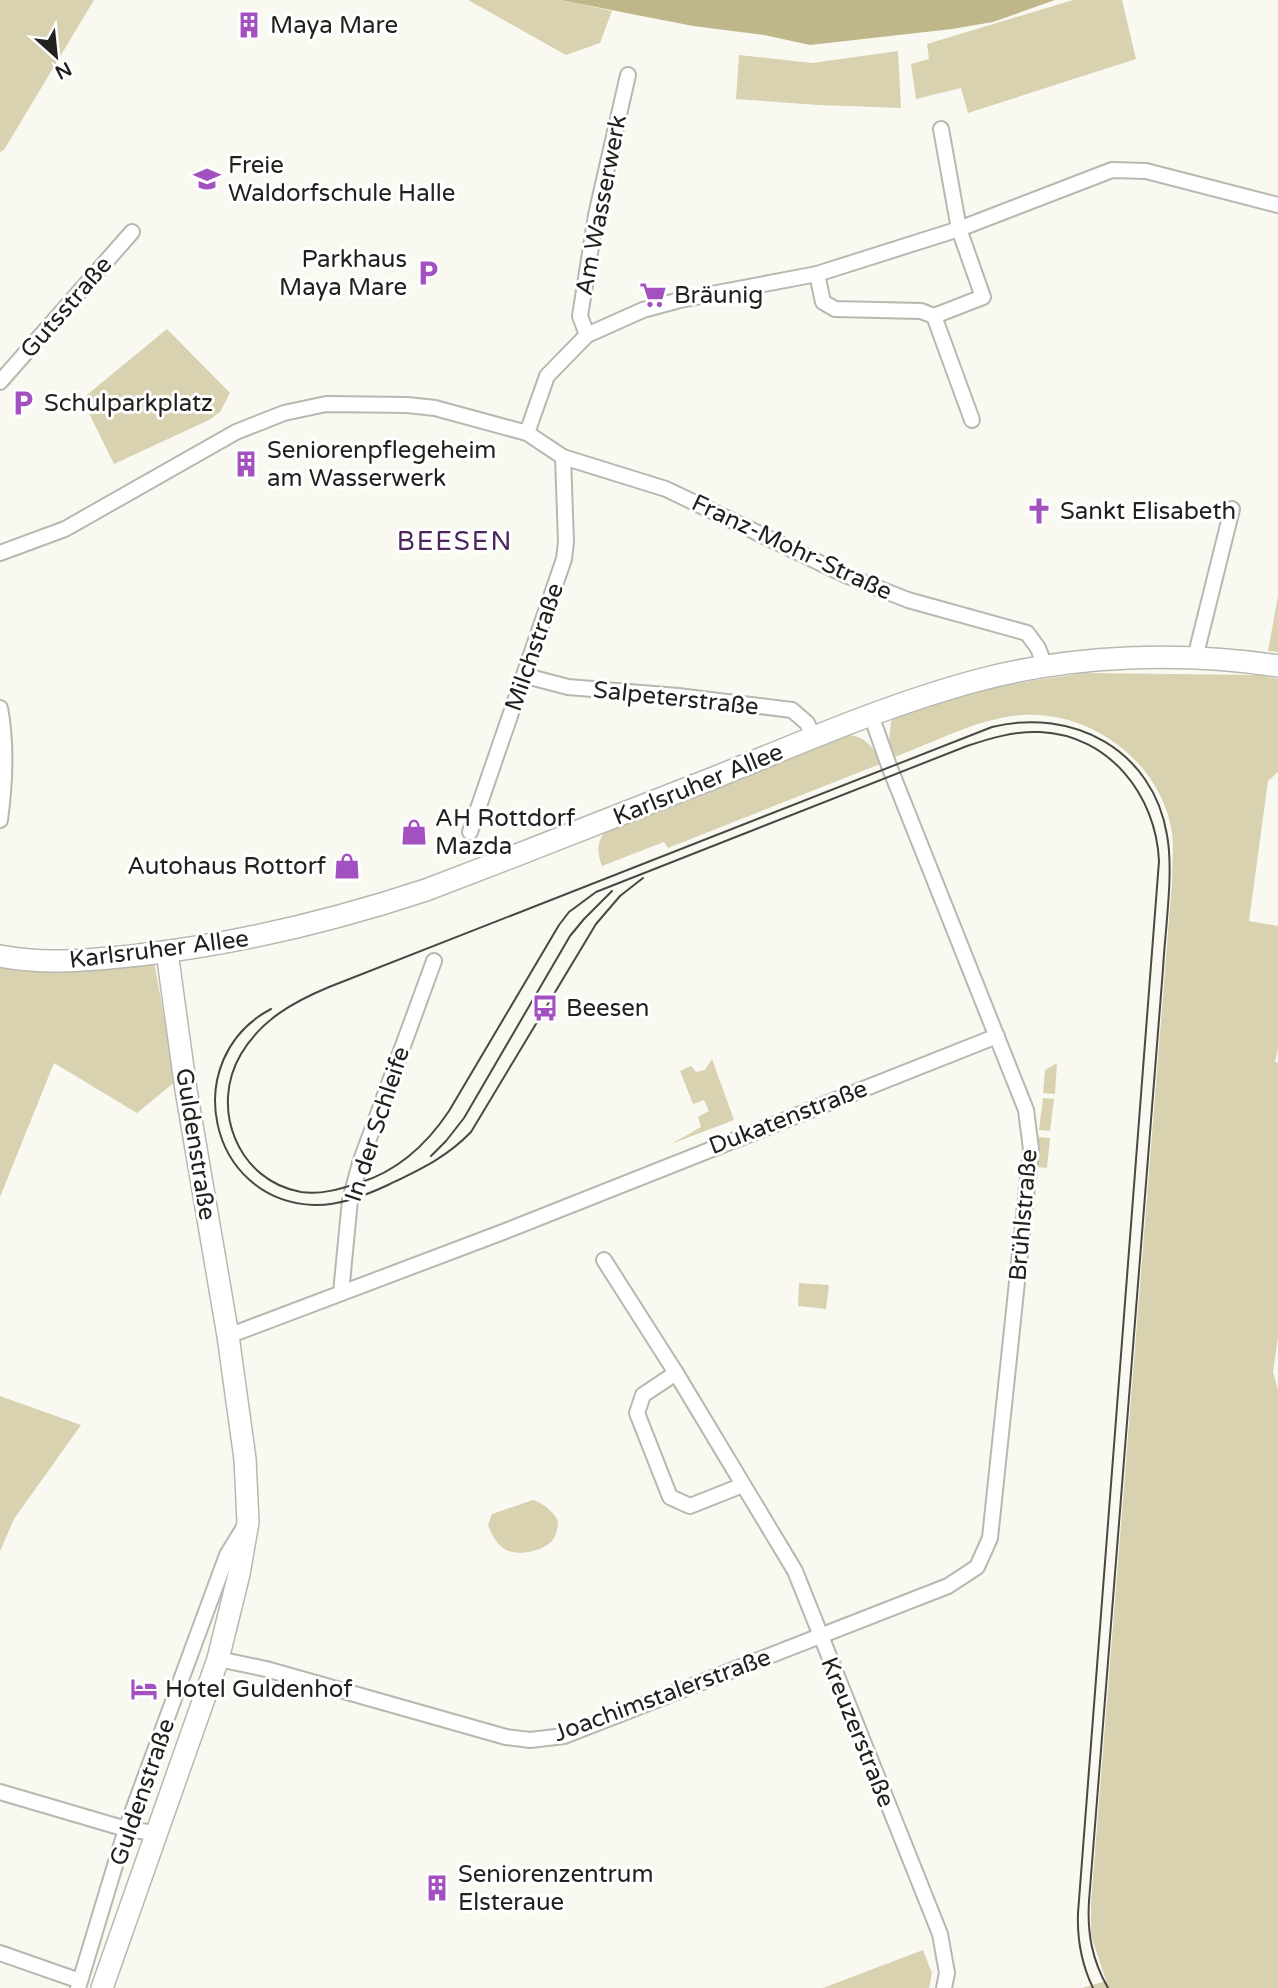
<svg xmlns="http://www.w3.org/2000/svg" width="1278" height="1988" viewBox="0 0 1278 1988" font-family="'Varela Round',sans-serif">
  <style>
    .green { fill: #d8d2b1 }
    .water { fill: #bfb78a }
    .lines { fill: none; stroke-linecap: round; stroke-linejoin: round }
    .street-casing { stroke: #b8b7b0; stroke-width: 18 }
    .secondary-casing { stroke: #b8b7b0; stroke-width: 24 }
    .street { stroke: #fff; stroke-width: 14 }
    .secondary { stroke: #fff; stroke-width: 21 }
    .tram { stroke: #494844; stroke-width: 2 }
    .labels { text-anchor: middle; stroke-width: 6; stroke-linejoin: round; paint-order: stroke }
    .poi-label { font-size: 24px; fill: #22211e; stroke: #fff; text-anchor: start }
    .street-label { font-size: 24px; fill: #22211e; stroke: #fff }
    .neighbourhood-label { font-size: 26px; letter-spacing: 2px; fill: #4c255b; stroke: #fff }
  </style>
  <rect width="100%" height="100%" fill="#faf9f1"/>
  <!-- green -->
  <g class="green">
    <polygon points="0,0 94,0 4,150 0,152"/>
    <polygon points="468,0 560,0 612,11 600,43 566,55"/>
    <polygon points="1073,0 1122,0 1136,59 968,113 961,88 916,99 911,64 929,59 927,44"/>
    <polygon points="898,51 901,108 819,105 736,99 739,55 812,63"/>
    <polygon points="167,329 230,393 220,412 209,420 114,464 82,399"/>
    <polygon points="1278,596 1278,652 1268,651"/>
    <path d="M1086 673 1260 675 1278 679V772L1268 781 1249 921 1278 926V1049L1275 1062 1278 1063V1338L1273 1372 1278 1390V1988H1082L1106 1981 1091 1935V1902L1172 882C1172 866 1174 849 1172 833 1162 763 1091 710 1022 715 979 718 935 742 895 757L889 743 891 721C917 696 1047 678 1086 673Z"/>
    <path d="M846 735C864 735 875 747 880 764L668 848 664 842 602 866C597 852 596 841 607 830Z"/>
    <path d="M154 962 176 1081 137 1113 54 1063 0 1197V967C51 977 103 969 154 962Z"/>
    <polygon points="712,1059 734,1120 671,1144 701,1127 698,1117 709,1111 704,1100 693,1104 680,1071 691,1066 696,1072 705,1070"/>
    <polygon points="1057,1063 1055,1094 1043,1093 1045,1070"/>
    <polygon points="1043,1098 1054,1099 1050,1131 1039,1130"/>
    <polygon points="1039,1137 1050,1138 1047,1168 1036,1167 1036,1142 1039,1142"/>
    <polygon points="799,1283 829,1285 826,1309 798,1306"/>
    <polygon points="0,1396 81,1425 14,1519 0,1551"/>
    <path d="M533 1500C543 1503 554 1512 558 1521 558 1526 557 1533 554 1538 547 1551 515 1558 503 1548 496 1543 491 1533 488 1525L492 1514Z"/>
    <polygon points="923,1950 932,1973 929,1988 823,1988"/>
  </g>
  <!-- water -->
  <polygon class="water" points="560,0 1055,0 993,22 952,29 810,45 764,35 693,26"/>
  <g class="lines">
    <!-- street casing -->
    <g class="street-casing">
      <g id="street">
        <polyline points="817,274 823,302 835,309 921,311 934,316 983,297 959,229 941,129"/>
        <polyline points="934,316 972,420"/>
        <polyline points="587,335 580,316 596,215 628,75"/>
        <polyline points="0,382 132,232"/>
        <polyline points="527,433 547,376 587,335 643,310 680,300 817,274 959,229 1112,170 1146,171 1278,205"/>
        <polyline points="0,553 65,529 236,432 284,413 326,404 407,405 435,408 527,433 563,457 666,489 845,575 908,600 1027,633 1038,648 1045,666"/>
        <polyline points="1195,658 1232,509"/>
        <polyline points="526,676 568,687 678,696 792,710 807,723 814,738"/>
        <path d="M0 708C7 745 5 783 0 820"/>
        <polyline points="470,832 564,559 566,542 563,457"/>
        <polyline points="604,1260 676,1373 795,1571 940,1934 947,1973 944,1988"/>
        <polyline points="341,1293 350,1200 360,1163 434,961"/>
        <polyline points="228,1336 503,1232 997,1036"/>
        <polyline points="676,1373 643,1395 637,1413 670,1497 690,1506 743,1485"/>
        <polyline points="218,1659 266,1669 506,1737 530,1740 564,1736 948,1586 977,1567 990,1538 1031,1149 1026,1110 889,766 871,715"/>
        <polyline points="0,1792 126,1829 155,1833"/>
        <polyline points="0,1953 80,1981"/>
        <polyline points="78,1988 126,1829 227,1555 243,1529"/>
      </g>
    </g>
    <!-- secondary casing -->
    <g class="secondary-casing">
      <g id="secondary">
        <path d="M0 956C46 965 92 960 139 955 237 944 332 921 426 890 523 853 620 815 716 777 802 742 889 704 979 680 1073 655 1182 651 1278 666"/>
        <polyline points="102,1988 218,1659 239,1574 248,1522 245,1459 228,1336 186,1090 167,952"/>
      </g>
    </g>
    <!-- street -->
    <use href="#street" class="street"/>
    <!-- secondary -->
    <use href="#secondary" class="secondary"/>
    <!-- tram -->
    <g class="tram">
      <path d="M271 1009C178 1058 207 1201 314 1205 340 1206 367 1195 390 1184 421 1169 447 1157 471 1132L596 924 620 896 643 878"/>
      <polyline points="431,1156 446,1141 464,1118 570,936 584,919 612,891"/>
      <path d="M1093 1988C1081 1963 1077 1940 1078 1913L1159 861C1156 795 1109 735 1040 732 1015 731 991 738 967 746L596 892 569 912 559 925 449 1111C427 1144 398 1171 359 1183 340 1189 321 1195 301 1192 238 1181 209 1108 241 1054 261 1020 293 1002 329 987L992 727C1073 707 1153 750 1167 835 1174 872 1165 930 1163 969L1089 1901C1087 1933 1092 1960 1108 1988"/>
    </g>
  </g>
  <!-- icons -->
  <defs>
    <g id="building-bare" transform="scale(2.1)"><path d="M-4-6H4V6H1V3H-1V6H-4ZM-2.5-4.3h1.7v1.8h-1.7ZM.8-4.3h1.7v1.8H.8ZM-2.5-1h1.7V.8h-1.7ZM.8-1h1.7V.8H.8Z" fill="#a351c1" stroke="#fff" stroke-width="2.5" paint-order="stroke"/></g>
    <g id="school-bare" transform="scale(2.1)"><path d="M0-5L7-2L0 1L-7-2ZM-4 1L0 2.5L4 1V4Q0 6-4 4Z" fill="#a351c1" stroke="#fff" stroke-width="2.5" paint-order="stroke"/></g>
    <g id="parking-bare" transform="scale(2.1)"><path d="M-3.5-5.5H1a3.5 3.5 0 0 1 0 7H-1V5.5H-3.5ZM-1-3.4V-.6H.8a1.4 1.4 0 0 0 0-2.8Z" fill="#a351c1" stroke="#fff" stroke-width="2.5" paint-order="stroke"/></g>
    <g id="supermarket-bare" transform="scale(2.1)"><path d="M-6-5.5h2.5l.6 2H6L4.5 2H-2.5L-4.4-4H-6ZM-1.5 3.2a1.3 1.3 0 1 0 .1 0ZM3 3.2a1.3 1.3 0 1 0 .1 0Z" fill="#a351c1" stroke="#fff" stroke-width="2.5" paint-order="stroke"/></g>
    <g id="church-bare" transform="scale(2.1)"><path d="M-1.2-6h2.4v3.5h3.3v2.4h-3.3V6h-2.4V-.1h-3.3v-2.4h3.3Z" fill="#a351c1" stroke="#fff" stroke-width="2.5" paint-order="stroke"/></g>
    <g id="shop-bare" transform="scale(2.1)"><path d="M-5-2.5h2.3a2.7 3.5 0 0 1 5.4 0H5L5.5 6h-11ZM-1.5-2.5h3a1.5 2.3 0 0 0-3 0Z" fill="#a351c1" stroke="#fff" stroke-width="2.5" paint-order="stroke"/></g>
    <g id="bus-bare" transform="scale(2.1)"><path d="M-5-6H5V4H4V6H2V4H-2V6H-4V4H-5ZM-3.5-4V0h7V-4ZM-3.5 1.2v1.5H-2V1.2ZM2 1.2v1.5H3.5V1.2Z" fill="#a351c1" stroke="#fff" stroke-width="2.5" paint-order="stroke"/></g>
    <g id="hotel-bare" transform="scale(2.1)"><path d="M-6-4.5h1.5V1H6V5H4.5V3h-9V5H-6ZM-4 0a1.8 1.8 0 1 1 3.6 0ZM.5 0V-2.5h3Q6-2.5 6 0Z" fill="#a351c1" stroke="#fff" stroke-width="2.5" paint-order="stroke"/></g>
  </defs>
  <g fill-rule="evenodd">
    <use href="#building-bare" x="249" y="25"/>
    <use href="#school-bare" x="207" y="179"/>
    <use href="#parking-bare" x="428" y="273"/>
    <use href="#supermarket-bare" x="653" y="295"/>
    <use href="#parking-bare" x="23" y="403"/>
    <use href="#building-bare" x="246" y="464"/>
    <use href="#church-bare" x="1039" y="511"/>
    <use href="#shop-bare" x="414" y="832"/>
    <use href="#shop-bare" x="347" y="866"/>
    <use href="#bus-bare" x="545" y="1008"/>
    <use href="#hotel-bare" x="144" y="1689"/>
    <use href="#building-bare" x="437" y="1888"/>
  </g>
  <g class="labels">
    <!-- poi labels -->
    <g class="poi-label">
      <text x="270" y="33">Maya Mare</text>
      <text x="228" y="173">Freie<tspan x="228" dy="28">Waldorfschule Halle</tspan></text>
      <text x="407" y="267" text-anchor="end">Parkhaus<tspan x="407" dy="28">Maya Mare</tspan></text>
      <text x="674" y="303">Bräunig</text>
      <text x="44" y="411">Schulparkplatz</text>
      <text x="267" y="458">Seniorenpflegeheim<tspan x="267" dy="28">am Wasserwerk</tspan></text>
      <text x="1060" y="519">Sankt Elisabeth</text>
      <text x="435" y="826">AH Rottdorf<tspan x="435" dy="28">Mazda</tspan></text>
      <text x="326" y="874" text-anchor="end">Autohaus Rottorf</text>
      <text x="566" y="1016">Beesen</text>
      <text x="165" y="1697">Hotel Guldenhof</text>
      <text x="458" y="1882">Seniorenzentrum<tspan x="458" dy="28">Elsteraue</tspan></text>
    </g>
    <!-- street labels -->
    <g class="street-label">
      <text transform="translate(601 205) rotate(-79)" y="8">Am Wasserwerk</text>
      <text transform="translate(66 307) rotate(-49)" y="8">Gutsstraße</text>
      <text transform="translate(792 547) rotate(25)" y="8">Franz-Mohr-Straße</text>
      <text transform="translate(534 647) rotate(-71)" y="8">Milchstraße</text>
      <text transform="translate(676 698) rotate(6)" y="8">Salpeterstraße</text>
      <text transform="translate(698 784) rotate(-22)" y="8">Karlsruher Allee</text>
      <text transform="translate(159 949) rotate(-7)" y="8">Karlsruher Allee</text>
      <text transform="translate(788 1117) rotate(-21)" y="8">Dukatenstraße</text>
      <text transform="translate(377 1124) rotate(-72)" y="8">In der Schleife</text>
      <text transform="translate(196 1144) rotate(81)" y="8">Guldenstraße</text>
      <text transform="translate(1023 1215) rotate(-85)" y="8">Brühlstraße</text>
      <text transform="translate(662 1695) rotate(-20)" y="8">Joachimstalerstraße</text>
      <text transform="translate(858 1732) rotate(68)" y="8">Kreuzerstraße</text>
      <text transform="translate(142 1792) rotate(-71)" y="8">Guldenstraße</text>
    </g>
    <!-- neighbourhood labels -->
    <g class="neighbourhood-label">
      <text x="455" y="550">BEESEN</text>
    </g>
  </g>
  <!-- north arrow -->
  <g transform="translate(56 56) rotate(153)" stroke="#ffffff" stroke-width="5" paint-order="stroke">
  <path d="M0-5L12 26L0 18L-12 26Z" fill="#22211e"/>
  <text y="-10" font-size="19" font-weight="bold" text-anchor="middle" fill="#22211e">N</text>
  </g>
</svg>
